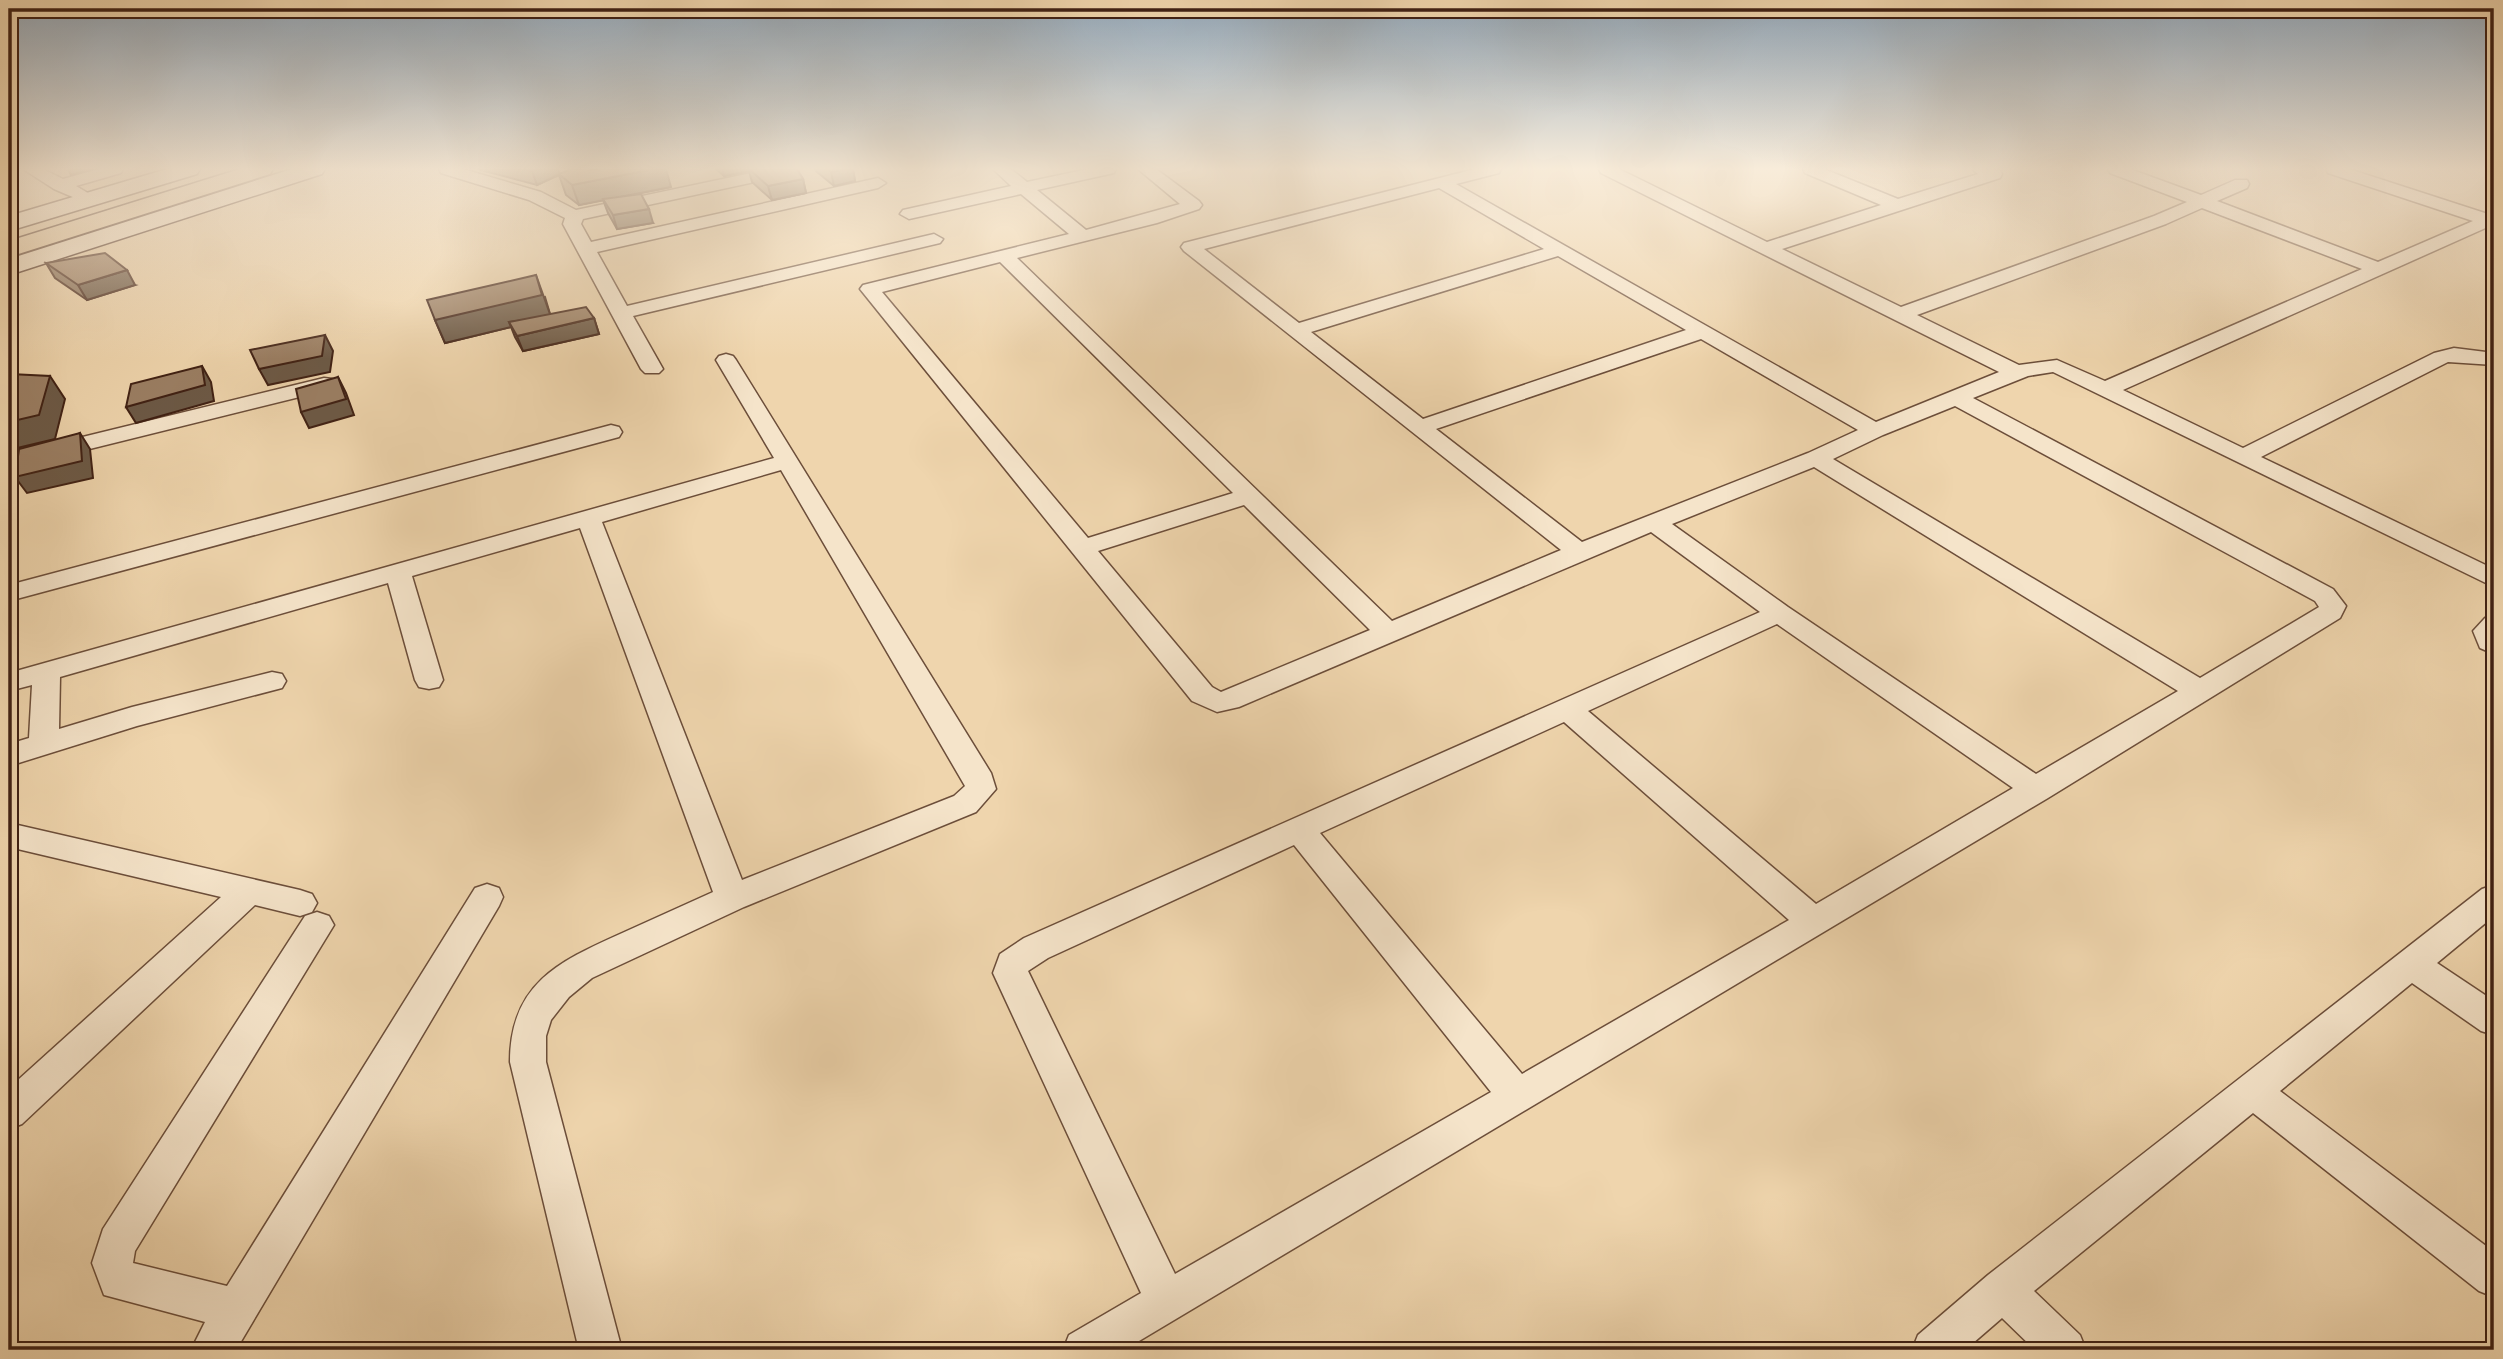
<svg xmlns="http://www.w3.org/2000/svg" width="2503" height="1359" viewBox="0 0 2503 1359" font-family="Vollkorn,serif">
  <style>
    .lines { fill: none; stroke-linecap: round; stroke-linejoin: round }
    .street-casing { stroke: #6c4e3a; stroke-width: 3 }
    .secondary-casing { stroke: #402114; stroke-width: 3 }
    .highway-casing { stroke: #402114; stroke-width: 3 }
    .street { fill: #f5e4ca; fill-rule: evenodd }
    .secondary { fill: #f5e4ca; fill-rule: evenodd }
    .highway { fill: #efd5ad; fill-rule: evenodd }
    .wall { fill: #856d56; stroke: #402114; stroke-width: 2 }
    .shaded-wall { fill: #6c5946; stroke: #402114; stroke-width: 2 }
    .building { fill: #9b7f64; stroke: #402114; stroke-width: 2 }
  </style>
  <rect width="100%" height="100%" fill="#efd5ad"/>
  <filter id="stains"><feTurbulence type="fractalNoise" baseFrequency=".00286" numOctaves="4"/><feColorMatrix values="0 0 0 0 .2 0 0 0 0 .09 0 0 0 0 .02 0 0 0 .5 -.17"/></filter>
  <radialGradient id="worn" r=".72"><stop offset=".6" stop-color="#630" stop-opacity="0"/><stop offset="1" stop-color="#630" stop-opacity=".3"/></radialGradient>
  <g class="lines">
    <!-- street casing -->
    <g class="street-casing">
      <g id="street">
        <polygon points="23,169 43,169 63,179 99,169 123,169 121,173 76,186 98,199 89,204 54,189"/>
        <polygon points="439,169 463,169 541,192 576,210 770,169 800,169 792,174 583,219 581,224 591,242 878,178 886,183 878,188 597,252 627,306 934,234 943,239 940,243 633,316 663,369 659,373 645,373 641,369 563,224 565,218 529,200 441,173"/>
        <path d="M993 169H1011L1027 182 1088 169H1116L1114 173 1037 190 1086 230 1180 204 1138 169H1156L1199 201 1202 205 1199 209 1157 223 1017 258 1392 621 1561 550 1184 251 1181 247 1184 243 1475 169H1501L1499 173 1456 184 1876 422 1999 372 1601 173 1599 169H1619L1767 242 1881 205 1805 173 1803 169H1824L1898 199 1978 174 1972 169 2000 170 2002 174 2000 178 1782 249 1901 307 2154 216 2187 202 2110 173 2108 169H2130L2201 195 2235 180H2247L2249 184 2247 188 2217 201 2378 262 2473 221 2328 173 2326 169H2349L2494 216V227L2490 226 2123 390 2243 448 2434 353 2454 348 2494 353V365L2448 362 2261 457 2494 569V587L2053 372 2028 376 1973 398 2333 589 2346 606 2340 618 2048 798 1124 1350H1063L1069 1335 1141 1293 993 973 1000 954 1024 938 1760 612 1651 532 1239 707 1217 712 1192 701 860 289 863 285 1069 234 1021 194 909 219 900 214 903 210 1011 186ZM1439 188 1544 249 1299 323 1204 249ZM2202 208 2362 269 2105 381 2057 360 2019 365 1917 315 2166 224ZM1558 256 1686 330 1423 419 1311 332ZM1000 262 1233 493 1088 538 882 292ZM1701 339 1858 430 1808 453 1582 542 1436 429ZM1955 406 2315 601 2319 607 2200 678 1833 459 1883 435ZM1814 467 2178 691 2036 774 1788 607 1672 524ZM1244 505 1370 630 1221 692 1212 687 1098 551ZM1777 624 2013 788 1816 904 1588 711ZM1564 722 1789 920 1522 1074 1320 833ZM1294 845 1491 1092 1175 1274 1028 971 1048 958Z"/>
        <path d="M726 354 733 356 736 360 991 773 996 789 976 812 744 907 592 978 569 997 551 1020 546 1036V1062L622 1350H579L510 1062C510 984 558 962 620 934 651 920 682 906 713 892L580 528 412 576 443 680 439 687 429 689 419 687 415 680 388 583 60 677 59 729 132 707 272 672 282 674 286 681 282 688 137 726 9 766V744L29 738 32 685 9 691V673L774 458 716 360 719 356ZM781 470 965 786 954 796 742 880 602 522Z"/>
        <polygon points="324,378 332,379 335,384 332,389 9,469 9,455"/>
        <polygon points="611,425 619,427 622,432 619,437 9,601 9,585"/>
        <polygon points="2494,615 2494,654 2480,648 2473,631 2485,618"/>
        <polygon points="9,823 300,890 312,894 317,903 312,912 300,916 255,905 22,1124 9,1129 9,1088 221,897 9,847"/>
        <polygon points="487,884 499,888 503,897 499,906 236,1350 191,1350 205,1322 104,1295 92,1263 103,1229 305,916 317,912 329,916 334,925 135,1251 133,1263 227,1286 475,888"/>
        <polygon points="2494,885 2494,916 2437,963 2494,1001 2494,1035 2481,1031 2412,983 2280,1091 2494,1252 2494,1297 2479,1291 2253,1113 2034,1291 2080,1335 2086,1350 2035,1350 2002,1318 1965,1350 1912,1350 1918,1335 1988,1275 2482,889"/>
      </g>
    </g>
    <!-- secondary casing -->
    <g class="secondary-casing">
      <g id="secondary">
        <polygon points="167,169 200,169 197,174 9,231 9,216"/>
        <polygon points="292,169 325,169 322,174 9,275 9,259"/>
      </g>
    </g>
    <!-- highway casing -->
    <g class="highway-casing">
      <polygon id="highway" points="240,169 273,169 270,174 9,257 9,241"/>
    </g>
    <!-- street -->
    <use href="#street" class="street"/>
    <!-- secondary -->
    <use href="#secondary" class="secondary"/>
    <!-- highway -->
    <use href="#highway" class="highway"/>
  </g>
  <!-- wall -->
  <g class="wall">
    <polygon points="477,169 558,169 560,174 671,187 621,197 653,223 617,229 608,213 603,200 579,205 566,195 559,175 537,185"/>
    <polygon points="716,169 797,169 803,179 806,193 772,200 752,182 749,171 724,176"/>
    <polygon points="815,169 853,169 855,181 834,186 816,171"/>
    <polygon points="46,263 135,285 87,300 55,278"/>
    <polygon points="545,297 550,314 594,318 599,334 523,351 515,337 511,327 445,343 435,320"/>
  </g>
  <!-- shaded-wall -->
  <g class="shaded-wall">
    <polygon points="68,169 93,169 71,175"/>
    <polygon points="538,169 558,169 560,174 537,185 532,171"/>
    <polygon points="654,169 666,169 671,187 579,205 572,185"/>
    <polygon points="722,169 749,169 749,171 724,176"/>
    <polygon points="846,169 853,169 855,181 834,186 831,172"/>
    <polygon points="803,179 806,193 772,200 768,186"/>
    <polygon points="649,209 653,223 617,229 613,215"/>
    <polygon points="127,270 135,285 87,300 78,285"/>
    <polygon points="536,275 551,317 509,322 511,327 445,343 435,320"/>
    <polygon points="594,318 599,334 523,351 517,336"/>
    <polygon points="325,335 333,351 330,372 268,385 259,369"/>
    <polygon points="202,366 211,382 214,401 136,423 126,407"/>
    <polygon points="50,376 65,399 55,439 9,450 9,422"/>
    <polygon points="338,377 346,393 354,415 309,428 301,412"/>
    <polygon points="80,433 90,449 93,478 27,493 15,477"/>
  </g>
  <!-- building -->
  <g class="building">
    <polygon points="521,169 538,169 532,171"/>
    <polygon points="571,169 654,169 572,185 559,174"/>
    <polygon points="749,169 797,169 803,179 768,186"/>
    <polygon points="827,169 846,169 831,172"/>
    <polygon points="641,194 649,209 613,215 603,199"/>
    <polygon points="105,253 127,270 78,285 46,263"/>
    <polygon points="536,275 542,295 435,320 427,300"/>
    <polygon points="586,307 594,318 517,336 509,322"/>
    <polygon points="325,335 322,356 259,369 250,350"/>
    <polygon points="202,366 205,385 126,407 131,384"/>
    <polygon points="10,374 50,376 39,415 9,422 9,375"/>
    <polygon points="338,377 346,399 301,412 296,389"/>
    <polygon points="80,433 82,461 15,477 19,449"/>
  </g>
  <!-- sky -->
  <linearGradient id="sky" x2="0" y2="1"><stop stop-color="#93a9bc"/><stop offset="0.47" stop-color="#f8ecda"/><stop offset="1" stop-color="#f8ecda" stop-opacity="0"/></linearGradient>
  <rect width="2503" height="359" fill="url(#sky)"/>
  <!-- margin -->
  <rect width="2503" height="1359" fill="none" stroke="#efd5ad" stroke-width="35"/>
  <rect x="10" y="10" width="2482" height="1338" fill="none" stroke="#402114" stroke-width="3.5"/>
  <rect x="18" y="18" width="2468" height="1324" fill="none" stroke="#402114" stroke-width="2"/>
  <rect width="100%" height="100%" filter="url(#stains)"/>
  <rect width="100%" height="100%" fill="url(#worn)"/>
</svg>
